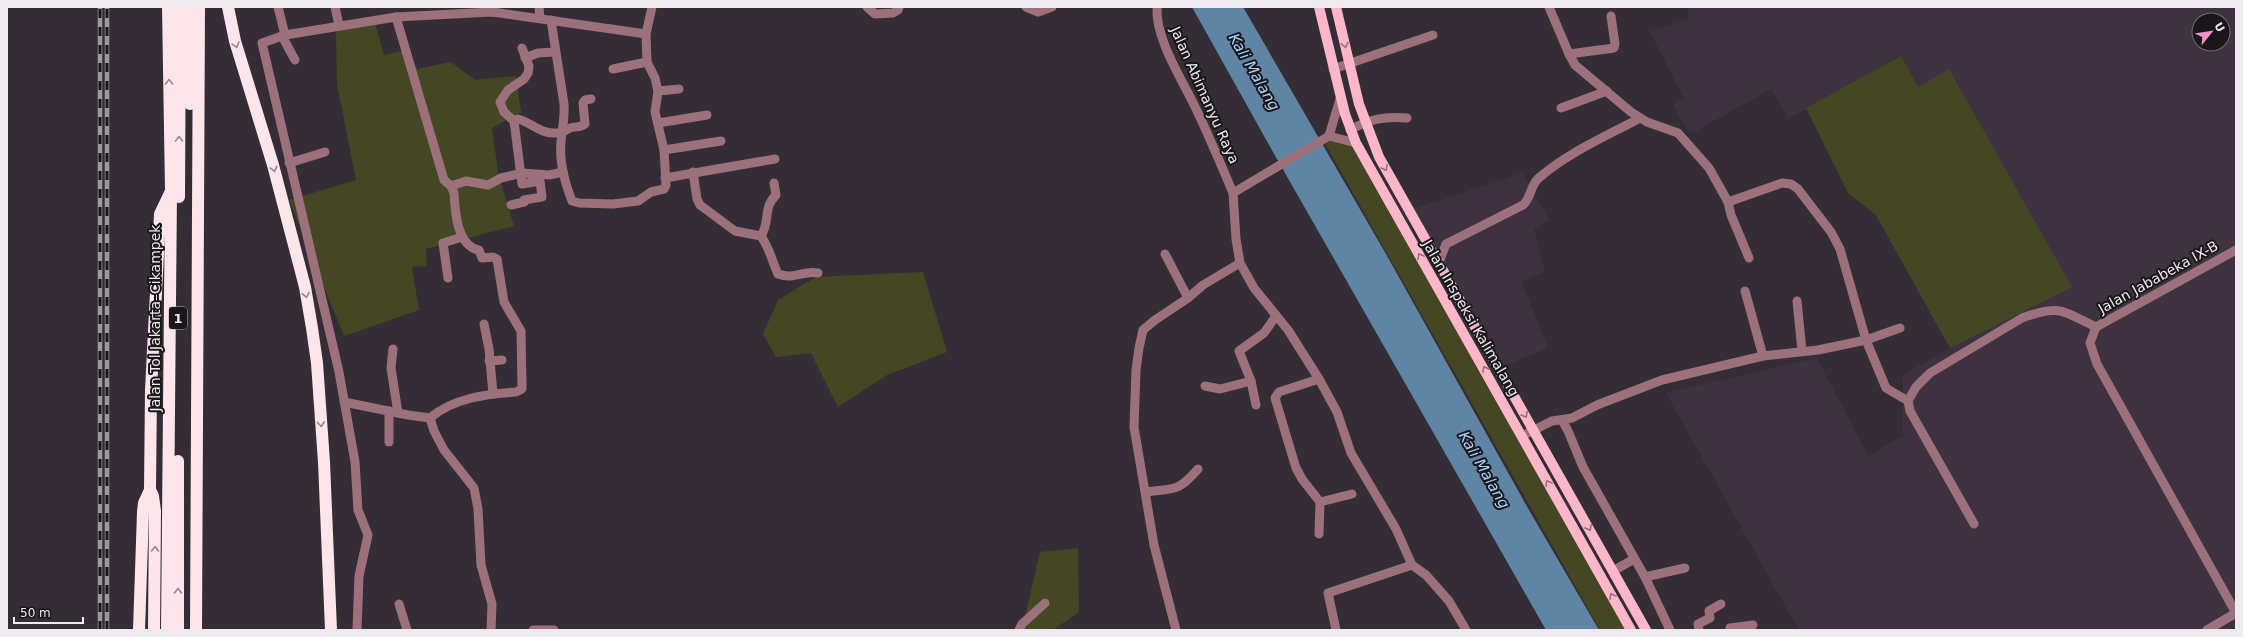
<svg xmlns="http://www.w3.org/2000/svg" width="2243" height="637" viewBox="0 0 2243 637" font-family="'DejaVu Sans',sans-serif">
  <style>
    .built { fill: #3e3241; fill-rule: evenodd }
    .green { fill: #434724 }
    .water { fill: #6085a4 }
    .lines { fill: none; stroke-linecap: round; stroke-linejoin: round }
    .minor { stroke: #9c717b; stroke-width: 9 }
    .major { stroke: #fdb7c8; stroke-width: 10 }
    .highway { stroke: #fce6eb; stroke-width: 12 }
    .rail-casing { stroke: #9e989f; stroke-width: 4.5 }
    .rail { stroke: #1a171b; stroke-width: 3; stroke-dasharray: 9; stroke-linecap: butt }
    .oneway { stroke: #96898d }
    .oneway2 { stroke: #976f7a }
    .labels { text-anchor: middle; stroke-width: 4; stroke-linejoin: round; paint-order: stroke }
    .shield { fill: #1a171b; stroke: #afaab0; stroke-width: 1 }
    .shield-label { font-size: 13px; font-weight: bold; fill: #efe9f0 }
    .street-label { font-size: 14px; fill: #efe9f0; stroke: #1a171b }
    .water-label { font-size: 15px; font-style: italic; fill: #a4d3fb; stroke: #1a171b }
  </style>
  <rect width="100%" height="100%" fill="#352d36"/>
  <!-- built -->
  <g class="built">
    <path d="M1687 7H2236V630H1801L1788 611 1666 393 1817 358 1868 456 1903 436V375L1950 348 1876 215 1848 193 1807 109 1789 118 1771 89 1690 134 1673 105 1684 99 1650 32 1689 19ZM2199 20H2223V44H2199Z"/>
    <polygon points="1523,173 1549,220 1534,229 1545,272 1521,281 1548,348 1504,366 1414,209"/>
  </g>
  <!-- green -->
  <g class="green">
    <polygon points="375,23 384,55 407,50 417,69 451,62 475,80 516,76 521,112 492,128 498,173 514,226 426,249 427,266 412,267 419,310 344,336 289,200 356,180 337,84 336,30"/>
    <polygon points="1901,56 1918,87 1949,69 2072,287 1950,348 1876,215 1848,193 1806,108"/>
    <polygon points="1323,140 1356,143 1631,630 1600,630"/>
    <polygon points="923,272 947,352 887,375 838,407 811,353 776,357 763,334 778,300 816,277"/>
    <polygon points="1078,548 1079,612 1053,630 1019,630 1023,626 1040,552"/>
  </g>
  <!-- water -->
  <polygon class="water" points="1192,7 1243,7 1386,254 1529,510 1599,630 1546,630 1273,152"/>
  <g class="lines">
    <!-- minor -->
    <g class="minor">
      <polyline points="278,7 285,35"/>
      <polyline points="335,7 339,25"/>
      <polyline points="539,7 540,18"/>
      <polyline points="867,7 875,14 893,13 898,10 899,7"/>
      <polyline points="1026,7 1038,12 1052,7"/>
      <path d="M1157 7C1155 40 1184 82 1197 111 1210 138 1221 165 1233 193"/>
      <polyline points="1549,7 1569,54 1575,65 1631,112 1647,122 1678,133 1709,168 1728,202 1782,183 1791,184 1798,189 1831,232 1840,249 1866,340 1886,388 1908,401"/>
      <path d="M551 20 564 104C565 117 562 129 561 142 559 162 565 183 572 201L579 203 613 204 638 201 651 192 664 189 666 185 664 150 655 112 658 91 655 78 647 62 646 34 652 7"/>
      <polyline points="282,36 295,60"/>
      <polyline points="1569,54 1614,48 1615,44 1611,16"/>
      <polyline points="525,58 538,53 555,52"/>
      <polyline points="613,69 647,62"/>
      <polyline points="1333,69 1433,35"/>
      <polyline points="658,91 679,89"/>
      <polyline points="1340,99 1329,136 1233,193 1236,239 1240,263 1254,288 1288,330 1319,379 1337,412 1351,453 1396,529 1412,565 1426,575 1449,601 1466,630"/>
      <polyline points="1561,108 1607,91"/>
      <polyline points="514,121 504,112 500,102 508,90 524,79 528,73 529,66 522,48"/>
      <polyline points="658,123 707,115"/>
      <path d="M1350 130C1370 119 1385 116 1407 118"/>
      <polyline points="1329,136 1356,143"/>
      <polyline points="664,150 721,141"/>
      <polyline points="289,163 325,152"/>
      <path d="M693 172 697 199 700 205 735 231 761 236C769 247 772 261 778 274 795 280 803 270 818 273"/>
      <polyline points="665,178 775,159"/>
      <polyline points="451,186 466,181 488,185 501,178 522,173 549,175 563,172"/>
      <polyline points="1728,202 1731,215 1749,258"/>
      <path d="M511 205 524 202V200L542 197 540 181 522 184 514 121 518 119C533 123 543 137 562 132 565 132 567 129 570 128 576 126 580 128 585 124L583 103 585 100 591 99"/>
      <path d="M761 236C771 221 762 209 776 195L774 183"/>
      <polyline points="1165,254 1188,298"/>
      <path d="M1439 262 1446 244 1523 205C1532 197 1530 184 1540 177 1569 152 1607 136 1640 118"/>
      <polyline points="448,278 443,243 462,237"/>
      <polyline points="1745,291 1763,356"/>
      <polyline points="1797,301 1802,351"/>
      <polyline points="484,324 489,349 493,394"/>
      <polyline points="2096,327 2090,343 2097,364 2236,613"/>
      <polyline points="2096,327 2236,250"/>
      <polyline points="393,349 391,368 398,413"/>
      <polyline points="489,361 502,360"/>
      <polyline points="1319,379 1279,392 1275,398 1296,468 1302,479 1320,502 1319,534"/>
      <polyline points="1205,386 1220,389 1251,381"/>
      <path d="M344 402 408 415 430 418C453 398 487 394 516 392L522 389V385L521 331 504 302 497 259 493 257 482 258 479 250C457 246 455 212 454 193L451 186 444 180 396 17"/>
      <polyline points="1256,405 1251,381 1239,351 1264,333 1276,316"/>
      <polyline points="389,411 389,442"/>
      <polyline points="430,418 434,431 444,450 474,488 478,509 481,565 492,604 491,630"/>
      <polyline points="1562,420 1568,431 1583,467 1645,577 1670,630"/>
      <polyline points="1522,436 1552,421 1572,418 1597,405 1662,380 1763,356 1818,350 1866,340 1900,328"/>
      <path d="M1146 492C1175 488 1178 492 1198 469"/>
      <polyline points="1320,502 1352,494"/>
      <path d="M1974 524 1910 411 1908 401 1916 387 1930 373 2022 318C2060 304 2062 311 2096 327"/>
      <polyline points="1613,571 1634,559"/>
      <polyline points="1645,577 1685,568"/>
      <polyline points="399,604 407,630"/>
      <polyline points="357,630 359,576 368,535 358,510 355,462 339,372 262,43 285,35 396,17 492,12 646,34"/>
      <polyline points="533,630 554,630"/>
      <polyline points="1019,630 1022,624 1045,603"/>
      <polyline points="1176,630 1154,545 1134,427 1136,370 1139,348 1143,330 1155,320 1188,298 1203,285 1240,263"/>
      <polyline points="1336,630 1328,593 1412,565"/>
      <polyline points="1699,630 1698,624 1710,618 1709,611 1721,604"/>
      <polyline points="1730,630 1730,628 1753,625"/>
      <polyline points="2207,630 2236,613"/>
    </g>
    <!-- major -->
    <g class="major">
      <polyline points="1319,7 1345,114 1356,143 1631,630"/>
      <polyline points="1336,7 1359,104 1379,157 1646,630"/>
    </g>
    <!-- highway -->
    <g class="highway">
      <polyline points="190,7 190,104"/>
      <polyline points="228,7 235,41 273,165 305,287 312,328 317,363 324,462 331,630"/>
      <polyline points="179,197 180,7"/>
      <polyline points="178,461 178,630"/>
      <polyline points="139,630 143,512 144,503 150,490"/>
      <polyline points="154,630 155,511 153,496 150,490 151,390 160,214 170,193"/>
      <polyline points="167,630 171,191 168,7"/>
      <polyline points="196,630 199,7"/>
    </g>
    <!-- rail casing -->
    <g class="rail-casing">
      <g id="rail">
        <polyline points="100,630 100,7"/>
        <polyline points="107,630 107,7"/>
      </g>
    </g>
    <!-- rail -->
    <use href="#rail" class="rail"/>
  </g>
  <!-- one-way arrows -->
  <defs><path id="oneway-chevron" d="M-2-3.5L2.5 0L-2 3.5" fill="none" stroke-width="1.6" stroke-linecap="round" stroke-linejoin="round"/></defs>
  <g class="oneway">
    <use href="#oneway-chevron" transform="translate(236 45) rotate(74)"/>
    <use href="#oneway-chevron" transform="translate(169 82) rotate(-91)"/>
    <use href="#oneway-chevron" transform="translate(179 139) rotate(-90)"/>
    <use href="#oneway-chevron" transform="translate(274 169) rotate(75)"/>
    <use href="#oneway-chevron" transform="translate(306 295) rotate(80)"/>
    <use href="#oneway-chevron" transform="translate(321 424) rotate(86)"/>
    <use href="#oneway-chevron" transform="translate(155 549) rotate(-89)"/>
    <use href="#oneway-chevron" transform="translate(178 591) rotate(-90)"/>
  </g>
  <g class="oneway2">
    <use href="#oneway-chevron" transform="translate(1345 45) rotate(77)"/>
    <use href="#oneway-chevron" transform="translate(1385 168) rotate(60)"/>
    <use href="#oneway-chevron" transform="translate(1420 256) rotate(-120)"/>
    <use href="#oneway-chevron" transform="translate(1485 369) rotate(-119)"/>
    <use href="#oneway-chevron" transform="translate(1525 415) rotate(61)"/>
    <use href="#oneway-chevron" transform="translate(1548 483) rotate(-119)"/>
    <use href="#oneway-chevron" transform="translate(1589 528) rotate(61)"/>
    <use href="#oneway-chevron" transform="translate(1612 596) rotate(-119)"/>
  </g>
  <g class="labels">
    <!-- shield labels -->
    <rect class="shield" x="169" y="307" width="18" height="22" rx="3"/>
    <g class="shield-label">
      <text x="178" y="323">1</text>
    </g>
    <!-- street labels -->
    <g class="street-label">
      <text transform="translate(1205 95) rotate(66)" y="5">Jalan Abimanyu Raya</text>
      <text transform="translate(2158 277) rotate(-29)" y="5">Jalan Jababeka IX-B</text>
      <text transform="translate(155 318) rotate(-90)" y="5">Jalan Tol Jakarta–Cikampek</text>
      <text transform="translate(1471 318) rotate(60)" y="5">Jalan Inspeksi Kalimalang</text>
    </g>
    <!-- water labels -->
    <g class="water-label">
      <text transform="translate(1254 72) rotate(60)" y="5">Kali Malang</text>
      <text transform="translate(1484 470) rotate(60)" y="5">Kali Malang</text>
    </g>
  </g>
  <!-- border -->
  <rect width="2243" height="637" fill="none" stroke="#efe9f0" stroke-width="16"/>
  <!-- north arrow -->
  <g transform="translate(2211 32) rotate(60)"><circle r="19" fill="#1a171b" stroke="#6f6b70"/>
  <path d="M0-3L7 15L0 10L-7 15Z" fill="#f890cc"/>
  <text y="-6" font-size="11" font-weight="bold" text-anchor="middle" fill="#efe9f0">U</text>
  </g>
  <!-- scale -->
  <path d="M14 617v6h69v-6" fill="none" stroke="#efe9f0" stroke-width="2"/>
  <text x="20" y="617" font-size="12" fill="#efe9f0" stroke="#1a171b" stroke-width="3" paint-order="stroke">50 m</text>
</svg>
